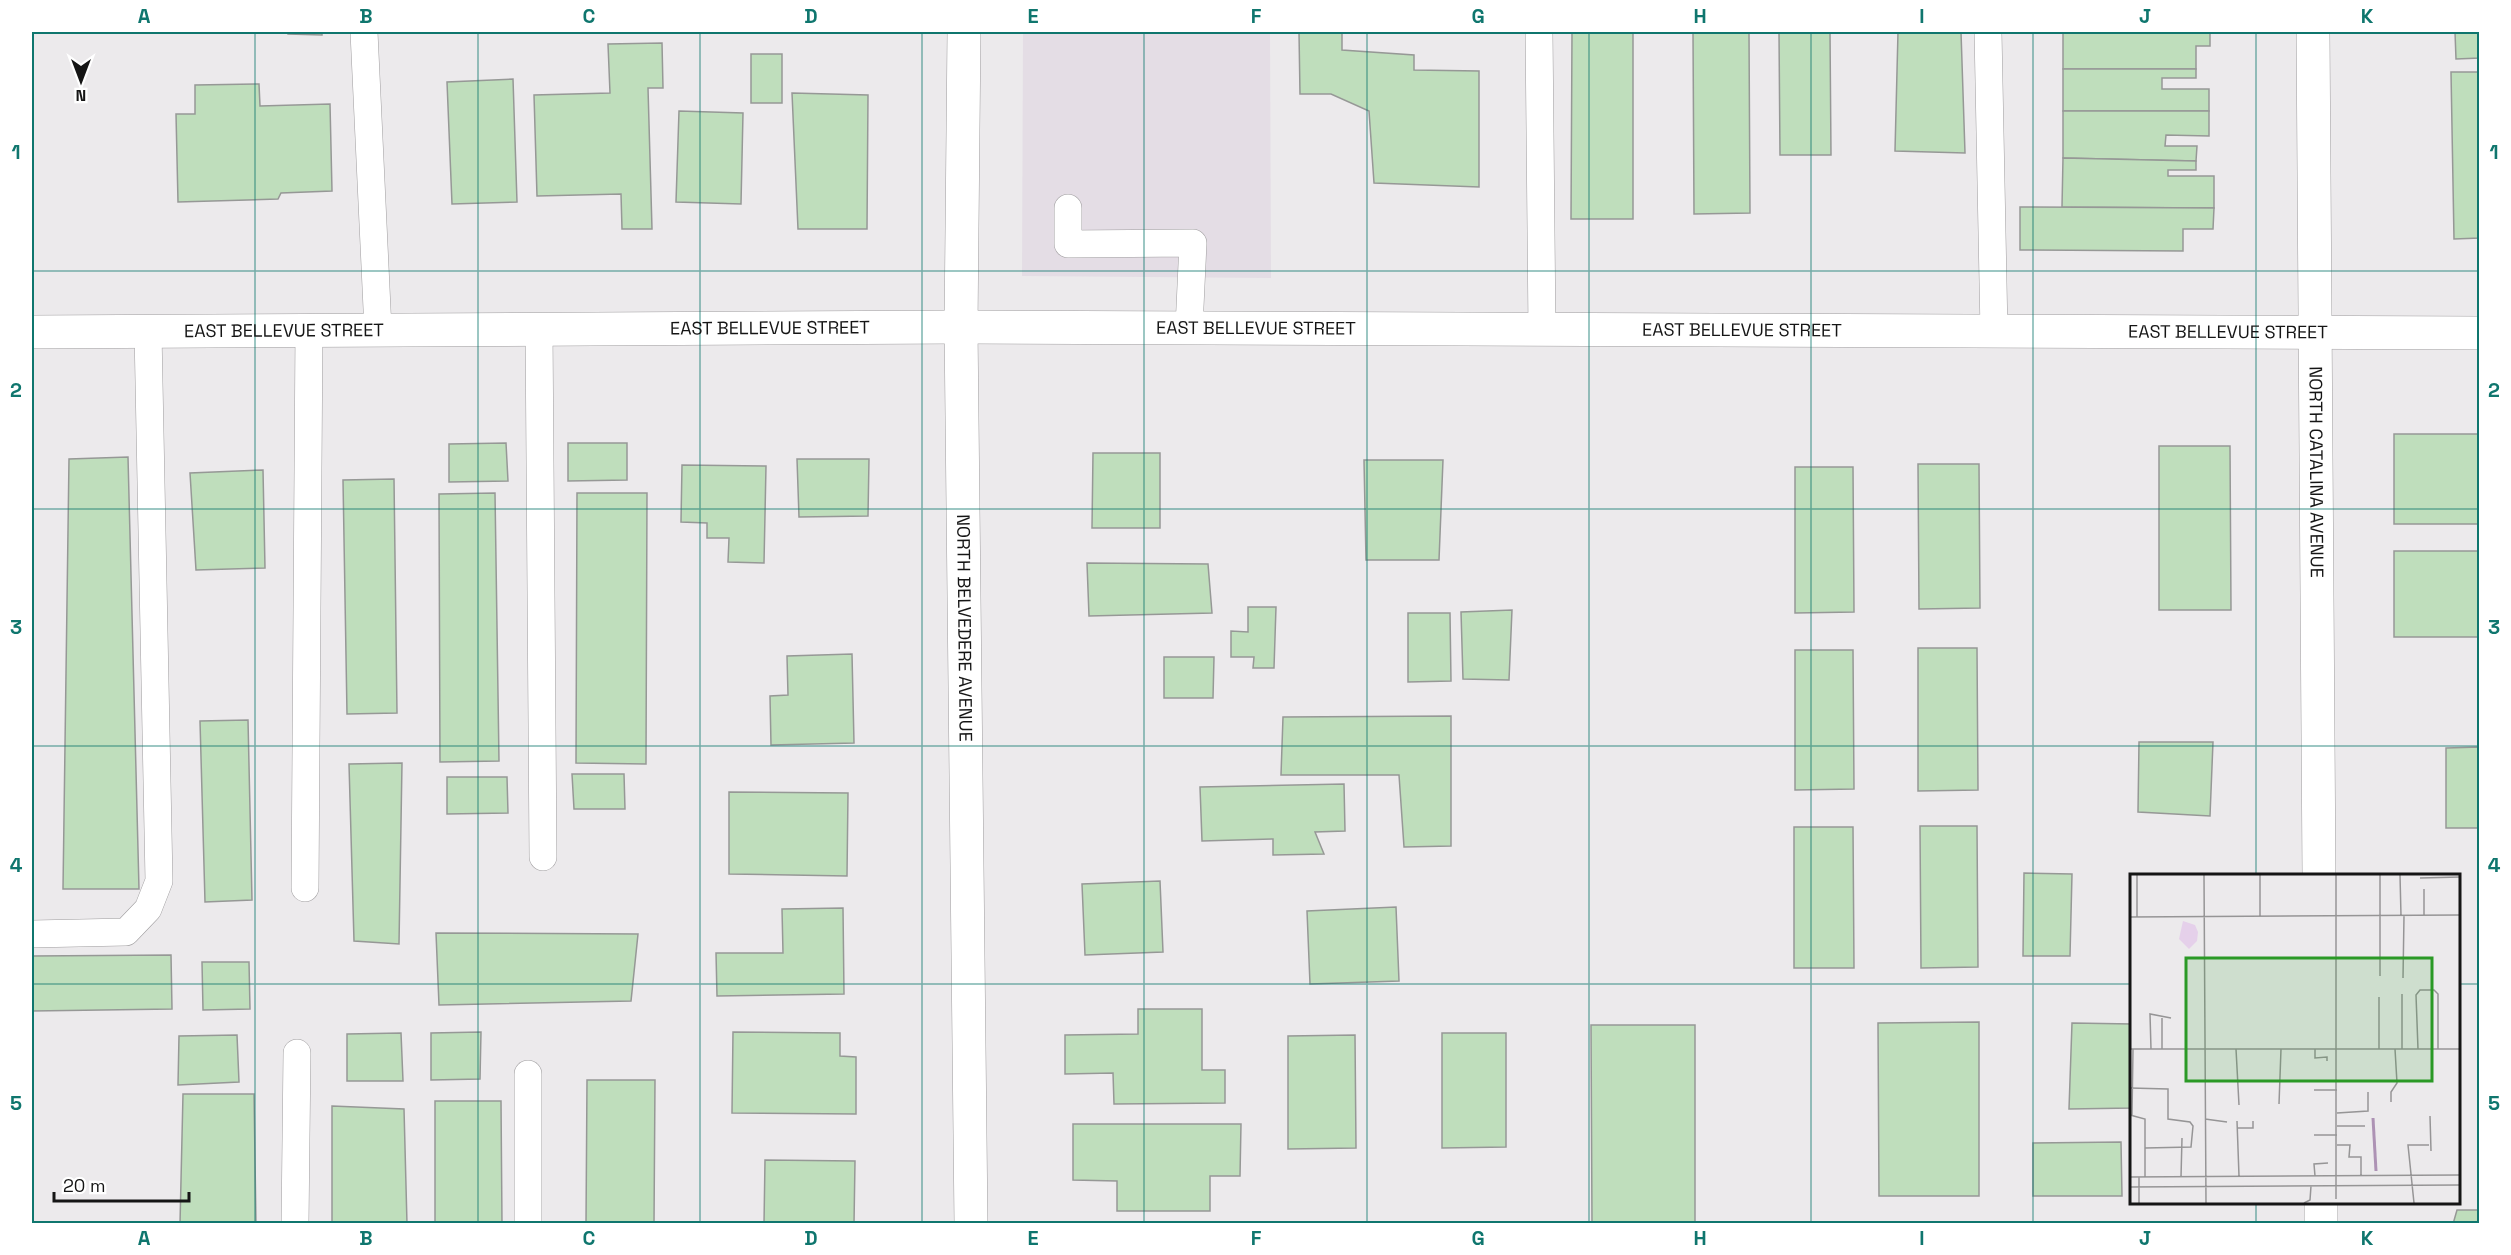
<svg xmlns="http://www.w3.org/2000/svg" width="2511" height="1255" viewBox="0 0 2511 1255" font-family="'Space Grotesk',sans-serif">
  <style>
    .built { fill: #e4dde5 }
    .building { fill: #bfdebc; stroke: #969896; stroke-width: 1.5 }
    .lines { fill: none; stroke-linecap: round; stroke-linejoin: round }
    .service-casing { stroke: #9f9d9f; stroke-width: 28 }
    .minor-casing { stroke: #9f9d9f; stroke-width: 34 }
    .service { stroke: #fff; stroke-width: 27 }
    .minor { stroke: #fff; stroke-width: 33 }
    .grid { fill: none; stroke: #0f766e; stroke-width: 1.5; stroke-opacity: 0.55 }
    .labels { text-anchor: middle; stroke-width: 5; stroke-linejoin: round; paint-order: stroke }
    .street-label { font-size: 18px; fill: #151515; stroke: #fff }
    .inset-river { fill: none; stroke: #ad92b4; stroke-width: 3 }
    .inset-road { fill: none; stroke: #969596; stroke-width: 1.5 }
    .view { fill: #2b9926; fill-opacity: 0.15; stroke: #2b9926; stroke-width: 3 }
    .inset-edge { fill: none; stroke: #151515; stroke-width: 3 }
    .neatline { fill: none; stroke: #0f766e; stroke-width: 2 }
    .grid-label { font-size: 20px; text-anchor: middle; font-weight: bold; fill: #0f766e }
  </style>
  <rect width="100%" height="100%" fill="#eceaec"/>
  <!-- built -->
  <polygon class="built" points="1023,32 1270,32 1271,278 1022,276"/>
  <!-- building -->
  <g class="building">
    <polygon points="288,32 322,32 322,35 288,34"/>
    <polygon points="1299,32 1342,32 1342,50 1414,55 1414,70 1479,71 1479,187 1374,183 1369,111 1331,94 1300,94"/>
    <polygon points="1572,32 1633,32 1633,219 1571,219"/>
    <polygon points="1693,32 1749,32 1750,213 1694,214"/>
    <polygon points="1779,32 1830,32 1831,155 1780,155"/>
    <polygon points="1898,32 1961,32 1965,153 1895,151"/>
    <polygon points="2063,32 2210,32 2210,46 2196,46 2196,69 2063,69"/>
    <polygon points="2455,32 2480,32 2480,58 2456,59"/>
    <polygon points="662,43 663,88 648,88 652,229 622,229 621,194 537,196 534,95 610,93 608,44"/>
    <rect x="751" y="54" width="31" height="49"/>
    <polygon points="2063,69 2196,69 2196,78 2162,78 2162,89 2209,89 2209,111 2063,111"/>
    <polygon points="2451,72 2480,72 2480,238 2454,239"/>
    <polygon points="513,79 517,202 452,204 447,82"/>
    <polygon points="259,84 260,106 330,104 332,191 281,193 278,199 178,202 176,114 195,114 195,85"/>
    <polygon points="792,93 868,95 867,229 798,229"/>
    <polygon points="679,111 743,113 741,204 676,202"/>
    <polygon points="2063,111 2209,111 2209,136 2166,135 2165,146 2197,146 2196,161 2063,158"/>
    <polygon points="2063,158 2196,161 2196,170 2168,170 2168,176 2214,176 2214,208 2062,207"/>
    <polygon points="2020,207 2214,208 2213,229 2183,229 2183,251 2020,250"/>
    <rect x="2394" y="434" width="86" height="90"/>
    <polygon points="506,443 508,481 449,482 449,444"/>
    <polygon points="568,443 627,443 627,480 568,481"/>
    <polygon points="2159,446 2230,446 2231,610 2159,610"/>
    <polygon points="1093,453 1160,453 1160,528 1092,528"/>
    <polygon points="128,457 139,889 63,889 69,459"/>
    <polygon points="797,459 869,459 868,516 799,517"/>
    <polygon points="1364,460 1443,460 1439,560 1366,560"/>
    <polygon points="1918,464 1979,464 1980,608 1919,609"/>
    <polygon points="682,465 766,466 764,563 728,562 729,538 707,538 707,523 681,522"/>
    <polygon points="1795,467 1853,467 1854,612 1795,613"/>
    <polygon points="263,470 265,568 196,570 190,473"/>
    <polygon points="394,479 397,713 347,714 343,480"/>
    <polygon points="495,493 499,761 440,762 439,494"/>
    <polygon points="577,493 647,493 646,764 576,763"/>
    <rect x="2394" y="551" width="86" height="86"/>
    <polygon points="1087,563 1208,564 1212,613 1089,616"/>
    <polygon points="1248,607 1276,607 1274,668 1253,668 1254,657 1231,657 1231,631 1248,632"/>
    <polygon points="1512,610 1509,680 1463,679 1461,612"/>
    <polygon points="1408,613 1450,613 1451,681 1408,682"/>
    <polygon points="1918,648 1977,648 1978,790 1918,791"/>
    <polygon points="1795,650 1853,650 1854,789 1795,790"/>
    <polygon points="852,654 854,743 771,745 770,696 788,695 787,656"/>
    <polygon points="1164,657 1214,657 1213,698 1164,698"/>
    <polygon points="1451,716 1451,846 1404,847 1399,775 1281,775 1283,717"/>
    <polygon points="248,720 252,900 205,902 200,721"/>
    <polygon points="2139,742 2213,742 2210,816 2138,812"/>
    <polygon points="2480,747 2480,828 2446,828 2446,748"/>
    <polygon points="402,763 399,944 354,941 349,764"/>
    <polygon points="572,774 624,774 625,809 574,809"/>
    <polygon points="447,777 507,777 508,813 447,814"/>
    <polygon points="1344,784 1345,831 1315,832 1324,854 1273,855 1273,839 1202,841 1200,787"/>
    <polygon points="729,792 848,793 847,876 729,874"/>
    <polygon points="1920,826 1977,826 1978,967 1921,968"/>
    <polygon points="1794,827 1853,827 1854,968 1794,968"/>
    <polygon points="2024,873 2072,874 2070,956 2023,956"/>
    <polygon points="1160,881 1163,952 1085,955 1082,884"/>
    <polygon points="1396,907 1399,981 1310,984 1307,911"/>
    <polygon points="843,908 844,994 717,996 716,953 783,953 782,909"/>
    <polygon points="436,933 638,934 631,1001 439,1005"/>
    <polygon points="171,955 172,1009 32,1011 32,956"/>
    <polygon points="202,962 249,962 250,1009 203,1010"/>
    <polygon points="1138,1009 1202,1009 1202,1070 1225,1070 1225,1103 1114,1104 1113,1073 1065,1074 1065,1035 1138,1034"/>
    <polygon points="1979,1022 1979,1196 1879,1196 1878,1023"/>
    <polygon points="2072,1023 2132,1024 2132,1108 2069,1109"/>
    <polygon points="1591,1025 1695,1025 1695,1224 1592,1224"/>
    <polygon points="481,1032 480,1079 431,1080 431,1033"/>
    <polygon points="733,1032 840,1033 840,1056 856,1057 856,1114 732,1113"/>
    <polygon points="401,1033 403,1081 347,1081 347,1034"/>
    <polygon points="1442,1033 1506,1033 1506,1147 1442,1148"/>
    <polygon points="237,1035 239,1082 178,1085 179,1036"/>
    <polygon points="1355,1035 1356,1148 1288,1149 1288,1036"/>
    <polygon points="587,1080 655,1080 654,1224 586,1224"/>
    <polygon points="183,1094 254,1094 256,1224 180,1224"/>
    <polygon points="435,1101 501,1101 502,1224 435,1224"/>
    <polygon points="332,1106 404,1109 407,1224 332,1224"/>
    <polygon points="1073,1124 1241,1124 1240,1176 1210,1176 1210,1211 1117,1211 1117,1181 1073,1180"/>
    <polygon points="2121,1142 2122,1196 2033,1196 2033,1143"/>
    <polygon points="765,1160 855,1161 854,1224 764,1224"/>
    <polygon points="2457,1210 2480,1210 2480,1224 2453,1224"/>
  </g>
  <g class="lines">
    <!-- service casing -->
    <g class="service-casing">
      <g id="service">
        <polyline points="364,32 378,330"/>
        <polyline points="1539,32 1542,330"/>
        <polyline points="1988,32 1994,332"/>
        <polyline points="1068,208 1068,244 1193,243 1189,328"/>
        <polyline points="539,329 543,857"/>
        <polyline points="305,888 309,330"/>
        <polyline points="32,934 126,932 148,909 159,881 148,332"/>
        <polyline points="528,1074 528,1224"/>
        <polyline points="295,1224 297,1053"/>
      </g>
    </g>
    <!-- minor casing -->
    <g class="minor-casing">
      <g id="minor">
        <path id="s1" d="M964 32 961 327 971 1224"/>
        <path id="s2" d="M2313 32 2319 876"/>
        <path id="s3" d="M32 332 961 327 2480 333"/>
        <polyline points="2321,1202 2321,1224"/>
      </g>
    </g>
    <!-- service -->
    <use href="#service" class="service"/>
    <!-- minor -->
    <use href="#minor" class="minor"/>
  </g>
  <!-- grid -->
  <path class="grid" d="M255 32V1224M478 32V1224M700 32V1224M922 32V1224M1144 32V1224M1367 32V1224M1589 32V1224M1811 32V1224M2033 32V1224M2256 32V876M32 271H2480M32 509H2480M32 746H2480M32 984H2132M2458 984H2480M2256 1202V1224"/>
  <g class="labels">
    <!-- street labels -->
    <g class="street-label">
      <text dy="6" stroke="none"><textPath href="#s3" startOffset="738">EAST BELLEVUE STREET</textPath></text>
      <text dy="6" stroke="none"><textPath href="#s3" startOffset="1224">EAST BELLEVUE STREET</textPath></text>
      <text dy="6" stroke="none"><textPath href="#s3" startOffset="252">EAST BELLEVUE STREET</textPath></text>
      <text dy="6" stroke="none"><textPath href="#s3" startOffset="1710">EAST BELLEVUE STREET</textPath></text>
      <text dy="6" stroke="none"><textPath href="#s3" startOffset="2196">EAST BELLEVUE STREET</textPath></text>
      <text dy="6" stroke="none"><textPath href="#s2" startOffset="440">NORTH CATALINA AVENUE</textPath></text>
      <text dy="6" stroke="none"><textPath href="#s1" startOffset="596">NORTH BELVEDERE AVENUE</textPath></text>
    </g>
  </g>
  <!-- overview -->
  <g transform="translate(2130 874)">
    <rect width="330" height="330" fill="#eceaec"/>
    <path d="M53 47 65 51 68 58 67 67 59 75 49 65Z" fill="#e5d0ea"/>
    <path class="inset-river" d="M243 244 246 297"/>
    <path class="inset-road" d="M74 1 76 329M130 1V43M250 1V102M270 1 271 42M290 4 330 3M294 15V41M0 43 330 41M7 43V1M273 104 274 42M249 123V175M32 144V175M0 175H330M21 175 20 140 41 144M106 175 109 231M185 175V184L197 183V187M272 175V120M288 175 286 121 290 116H304L308 120V175M0 214 38 215V245L60 248 63 252 61 273 15 274M184 216H207M261 228V218L267 209 265 175M149 230 151 175M207 239 238 237V218M0 241 15 245V303M2 241 3 175M300 242 301 277M75 245 97 248M107 247 109 302M207 252H235M108 254H123V247M184 261H207M207 271H220L219 283H231V302M185 302 184 290 198 289M0 303 330 301M51 303 52 264M0 313 330 311M206 325V1M9 329V303M174 329 180 326 181 312M284 329 278 271H299"/>
    <path class="view" d="M56 84H302V207H56Z"/>
    <rect width="330" height="330" class="inset-edge"/>
  </g>
  <!-- border -->
  <rect width="2511" height="1255" fill="none" stroke="#ffffff" stroke-width="66"/>
  <!-- north arrow -->
  <g transform="translate(81 81) rotate(180)" stroke="#ffffff" stroke-width="4.5" paint-order="stroke">
  <path d="M0-4.5L10 22L0 15L-10 22Z" fill="#151515"/>
  <text y="-9" font-size="16" font-weight="bold" text-anchor="middle" fill="#151515">N</text>
  </g>
  <!-- scale -->
  <path d="M54 1192v9h135v-9" fill="none" stroke="#151515" stroke-width="3"/>
  <text x="63" y="1192" font-size="18" fill="#151515" stroke="#ffffff" stroke-width="4.5" paint-order="stroke">20 m</text>
  <rect x="33" y="33" width="2445" height="1189" class="neatline"/>
  <g class="grid-label">
    <text x="144" y="23">A</text>
    <text x="366" y="23">B</text>
    <text x="589" y="23">C</text>
    <text x="811" y="23">D</text>
    <text x="1033" y="23">E</text>
    <text x="1256" y="23">F</text>
    <text x="1478" y="23">G</text>
    <text x="1700" y="23">H</text>
    <text x="1922" y="23">I</text>
    <text x="2145" y="23">J</text>
    <text x="2367" y="23">K</text>
    <text x="16" y="159">1</text>
    <text x="2494" y="159">1</text>
    <text x="16" y="397">2</text>
    <text x="2494" y="397">2</text>
    <text x="16" y="634">3</text>
    <text x="2494" y="634">3</text>
    <text x="16" y="872">4</text>
    <text x="2494" y="872">4</text>
    <text x="16" y="1110">5</text>
    <text x="2494" y="1110">5</text>
    <text x="144" y="1245">A</text>
    <text x="366" y="1245">B</text>
    <text x="589" y="1245">C</text>
    <text x="811" y="1245">D</text>
    <text x="1033" y="1245">E</text>
    <text x="1256" y="1245">F</text>
    <text x="1478" y="1245">G</text>
    <text x="1700" y="1245">H</text>
    <text x="1922" y="1245">I</text>
    <text x="2145" y="1245">J</text>
    <text x="2367" y="1245">K</text>
  </g>
</svg>
